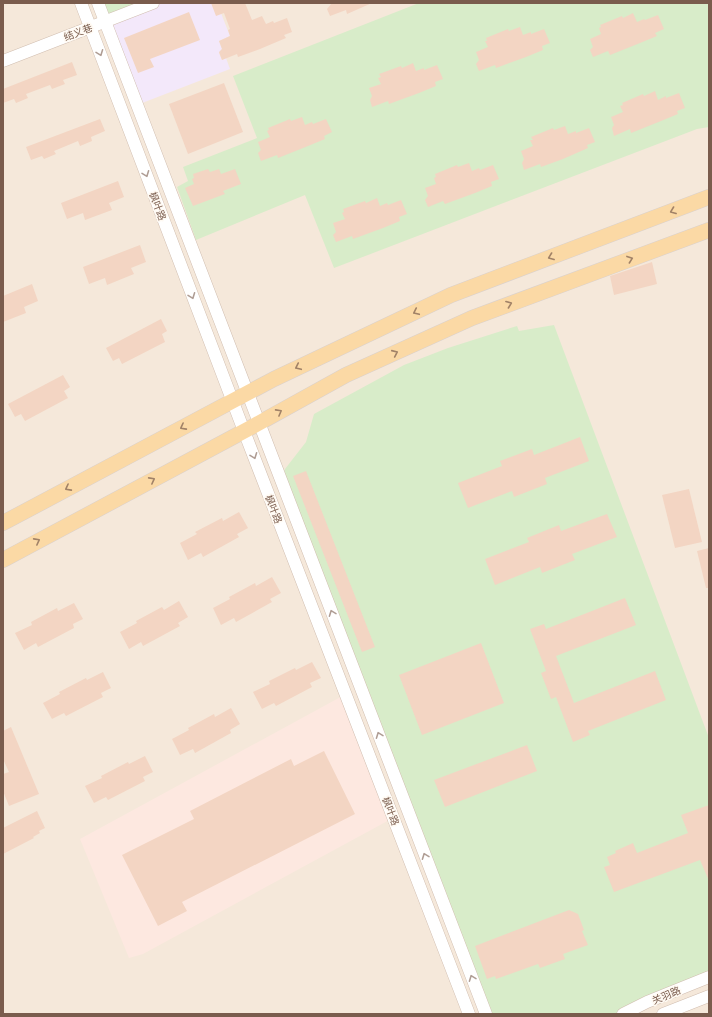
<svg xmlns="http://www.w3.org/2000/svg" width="712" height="1017" viewBox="0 0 712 1017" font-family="Inter,'Noto Sans SC',sans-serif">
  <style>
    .residential { fill: #f5e8da }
    .commercial { fill: #fde8e0 }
    .education { fill: #f3e8fa }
    .green { fill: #d8ecc9 }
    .building { fill: #f3d5c3 }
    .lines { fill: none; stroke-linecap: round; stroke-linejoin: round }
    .minor-casing { stroke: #d1beb0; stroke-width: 13 }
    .major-casing { stroke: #dad1cd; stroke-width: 16 }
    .minor { stroke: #fff; stroke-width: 12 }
    .major { stroke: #fbd9a5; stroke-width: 15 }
    .oneway { stroke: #af9d94 }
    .oneway2 { stroke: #a18267 }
    .labels { text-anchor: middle; stroke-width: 3; stroke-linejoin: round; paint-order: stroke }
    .street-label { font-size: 10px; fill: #7a5c4d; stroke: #fffaf3 }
  </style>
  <rect width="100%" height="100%" fill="#fdf6ec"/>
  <!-- residential -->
  <rect class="residential" x="3" y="3" width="706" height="1011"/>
  <!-- commercial -->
  <polygon class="commercial" points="346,694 393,818 143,954 129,958 80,839"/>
  <!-- education -->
  <polygon class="education" points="153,3 217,3 230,36 219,41 222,49 219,53 222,60 226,58 230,69 137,105 105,21"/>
  <!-- green -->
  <g class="green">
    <polygon points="98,3 153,3 105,21"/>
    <polygon points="419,3 709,3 709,127 697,129 334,268 305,195 196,240 177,187 188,181 183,167 257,138 233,76"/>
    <polygon points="554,325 709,738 709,974 653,996 616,1014 486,1014 281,479 285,469 306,442 314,414 404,365 448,348 517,326 519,331"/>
  </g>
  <!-- building -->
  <g class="building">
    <polygon points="211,3 245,3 252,20 262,16 266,24 273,21 274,23 287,18 292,32 284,35 286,38 260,49 238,57 237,54 222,60 219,52 222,49 219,41 230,36 228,30 230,29 224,13 216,16"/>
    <polygon points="332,3 372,3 347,14 346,10 330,16 327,9"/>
    <polygon points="189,12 200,40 150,59 154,67 138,73 124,38"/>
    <polygon points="633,13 637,22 644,19 645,20 658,15 664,29 655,33 657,36 640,43 610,55 608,51 593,57 590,50 593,47 590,39 601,34 599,28 601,27 600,25 622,16 623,18"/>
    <polygon points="520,27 523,35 531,32 531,34 544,29 550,43 542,46 543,50 526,57 496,68 495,65 479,71 476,64 479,60 476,52 488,47 485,41 487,41 486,38 508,29 509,31"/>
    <polygon points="72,62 77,75 63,80 65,84 52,89 50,85 26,94 28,98 16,103 14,99 3,103 3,89"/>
    <polygon points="413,63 416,71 424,68 424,70 437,65 443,79 435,82 436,86 419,93 389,104 388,101 372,107 370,100 372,96 369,88 381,84 378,78 381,77 379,74 401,66 402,68"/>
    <polygon points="224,83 243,132 188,154 169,104"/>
    <polygon points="655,91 658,100 666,96 666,98 679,93 685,108 677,111 678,114 661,121 631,133 630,129 614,136 612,128 614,125 611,117 623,112 620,106 623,105 622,103 643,94 644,96"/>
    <polygon points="302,117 305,125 312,122 313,124 326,119 332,132 324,136 325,139 308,146 278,158 277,155 261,161 258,153 261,150 258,142 270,137 267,131 269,130 268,128 290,119 291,121"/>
    <polygon points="100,119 105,131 91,137 92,141 80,146 78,141 54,151 56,154 44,159 42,156 31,160 26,147"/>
    <polygon points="565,126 568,134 576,131 576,133 589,128 595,142 587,145 588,148 563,159 541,167 540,164 524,170 522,163 524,159 521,151 533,146 530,140 533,140 531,137 553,128 554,130"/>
    <polygon points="469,163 472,171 479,168 480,170 493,165 499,179 491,182 492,186 475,193 445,204 443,201 428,207 425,200 428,196 425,188 436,184 434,178 436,177 435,174 457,165 458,167"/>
    <polygon points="208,169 210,172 219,169 221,174 235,169 241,184 223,191 225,194 193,206 185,188 194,184 192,179 194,178 193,174"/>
    <polygon points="118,181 124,197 109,203 112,210 85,220 83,213 67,219 61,203"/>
    <polygon points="377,198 380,206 387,203 388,205 401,200 407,214 399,217 400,221 383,228 353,239 352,236 336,242 333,235 336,232 333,223 345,219 342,213 344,212 343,209 365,201 366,203"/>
    <polygon points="140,245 146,262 131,268 134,274 107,285 105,278 89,284 83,267"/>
    <polygon points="652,262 657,284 614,295 610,276"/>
    <polygon points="32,284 38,301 24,307 26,313 3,322 3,296"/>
    <polygon points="161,319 167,331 162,334 165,342 122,364 119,358 113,361 106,348"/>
    <polygon points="63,375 70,387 64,391 68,398 25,421 21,414 15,417 8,404"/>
    <polygon points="580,437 589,461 545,478 547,484 514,497 512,491 468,508 458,483 502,466 500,461 532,449 534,455"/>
    <polygon points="306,471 375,647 362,652 293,476"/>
    <polygon points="689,489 702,542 675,548 662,495"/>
    <polygon points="239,512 248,528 237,534 239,537 203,557 201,553 188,560 180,543 197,534 195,532 222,518 223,521"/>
    <polygon points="607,514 617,537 572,554 575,560 542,573 540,567 495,585 485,559 529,542 527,538 559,525 561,531"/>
    <polygon points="709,548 709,588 706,588 697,551"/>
    <polygon points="272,577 281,593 270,599 272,602 236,622 234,618 221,625 213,608 230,599 229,597 255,583 256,586"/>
    <polygon points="625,598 636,625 556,656 574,703 655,671 666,700 588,731 590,735 573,742 556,697 551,699 541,673 546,671 530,629 544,624 546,629"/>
    <polygon points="179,601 188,617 178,623 180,626 143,646 141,642 129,649 120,632 137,623 136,621 162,607 164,610"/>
    <polygon points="74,603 83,619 73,624 74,628 38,647 36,643 24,650 15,633 32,625 31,622 57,608 58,611"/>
    <polygon points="481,643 504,703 422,735 399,675"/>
    <polygon points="312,662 321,678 310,683 312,687 276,706 274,703 262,709 253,692 270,684 269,681 295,668 296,670"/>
    <polygon points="103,672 111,688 101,693 103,697 66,716 64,713 52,719 43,703 60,694 59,692 86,678 87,680"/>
    <polygon points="231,708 240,724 230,730 231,733 195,753 193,749 180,755 172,739 189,730 188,728 214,714 215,717"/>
    <polygon points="11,727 39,794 9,806 3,791 3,774 9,772 3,759 3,731"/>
    <polygon points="527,745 537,771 445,807 434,780"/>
    <polygon points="324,751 355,814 182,902 187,911 158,926 122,855 194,819 190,811 291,759 294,766"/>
    <polygon points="145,756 153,772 143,777 145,781 108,800 106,797 94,803 85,786 102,778 101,776 128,762 129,764"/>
    <polygon points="709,805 709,881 700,860 614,892 604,867 610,865 607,857 616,853 615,851 633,843 637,853 688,833 681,815"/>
    <polygon points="37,811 45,828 39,831 40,833 33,837 34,838 3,854 3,828"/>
    <polygon points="569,910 578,914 584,930 582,931 588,945 563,954 565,959 540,968 538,964 496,979 495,976 487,979 475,946"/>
  </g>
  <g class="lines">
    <!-- minor casing -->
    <g class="minor-casing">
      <g id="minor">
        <polyline points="81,3 244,431 469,1014"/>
        <polyline points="98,3 486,1014"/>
        <polyline points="3,61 153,3"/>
        <polyline points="623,1014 647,1002 709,977"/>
        <polyline points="663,1014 709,996"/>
      </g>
    </g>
    <!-- major casing -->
    <g class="major-casing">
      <g id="major">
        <polyline points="3,523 274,379 451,295 709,197"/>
        <polyline points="3,560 250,428 346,375 472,318 709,230"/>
      </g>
    </g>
    <!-- minor -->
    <use href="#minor" class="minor"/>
    <!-- major -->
    <use href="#major" class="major"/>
  </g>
  <!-- one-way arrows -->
  <defs><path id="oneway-chevron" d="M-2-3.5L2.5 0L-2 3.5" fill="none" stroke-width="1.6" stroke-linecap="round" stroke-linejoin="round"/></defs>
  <g class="oneway">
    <use href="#oneway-chevron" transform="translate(100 53) rotate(69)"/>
    <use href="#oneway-chevron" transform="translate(146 174) rotate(69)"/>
    <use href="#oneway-chevron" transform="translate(192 296) rotate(69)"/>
    <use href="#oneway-chevron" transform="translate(254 456) rotate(69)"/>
    <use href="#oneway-chevron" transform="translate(332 613) rotate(-111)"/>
    <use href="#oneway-chevron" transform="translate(379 735) rotate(-111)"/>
    <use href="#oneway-chevron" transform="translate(425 856) rotate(-111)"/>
    <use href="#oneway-chevron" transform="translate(472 978) rotate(-111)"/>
  </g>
  <g class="oneway2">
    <use href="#oneway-chevron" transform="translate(673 211) rotate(159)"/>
    <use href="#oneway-chevron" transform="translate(551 257) rotate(159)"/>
    <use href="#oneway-chevron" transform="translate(630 259) rotate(-20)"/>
    <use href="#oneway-chevron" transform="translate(509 304) rotate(-21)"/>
    <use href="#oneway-chevron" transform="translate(416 312) rotate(155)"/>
    <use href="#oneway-chevron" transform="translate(395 353) rotate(-24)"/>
    <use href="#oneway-chevron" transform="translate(298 367) rotate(155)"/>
    <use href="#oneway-chevron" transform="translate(279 412) rotate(-29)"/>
    <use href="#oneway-chevron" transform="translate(183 427) rotate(152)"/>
    <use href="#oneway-chevron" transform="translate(152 480) rotate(-28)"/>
    <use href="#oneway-chevron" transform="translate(68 488) rotate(152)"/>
    <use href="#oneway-chevron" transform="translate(37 541) rotate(-28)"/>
  </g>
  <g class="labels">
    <!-- street labels -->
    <g class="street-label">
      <text transform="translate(78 32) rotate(-21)" y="4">结义巷</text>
      <text transform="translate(158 206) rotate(69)" y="4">枫叶路</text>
      <text transform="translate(274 509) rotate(69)" y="4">枫叶路</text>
      <text transform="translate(391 811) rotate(69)" y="4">枫叶路</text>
      <text transform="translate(666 995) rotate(-23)" y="4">关羽路</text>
    </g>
  </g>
  <!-- border -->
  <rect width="712" height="1017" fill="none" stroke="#7a5c4d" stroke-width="8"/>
</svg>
